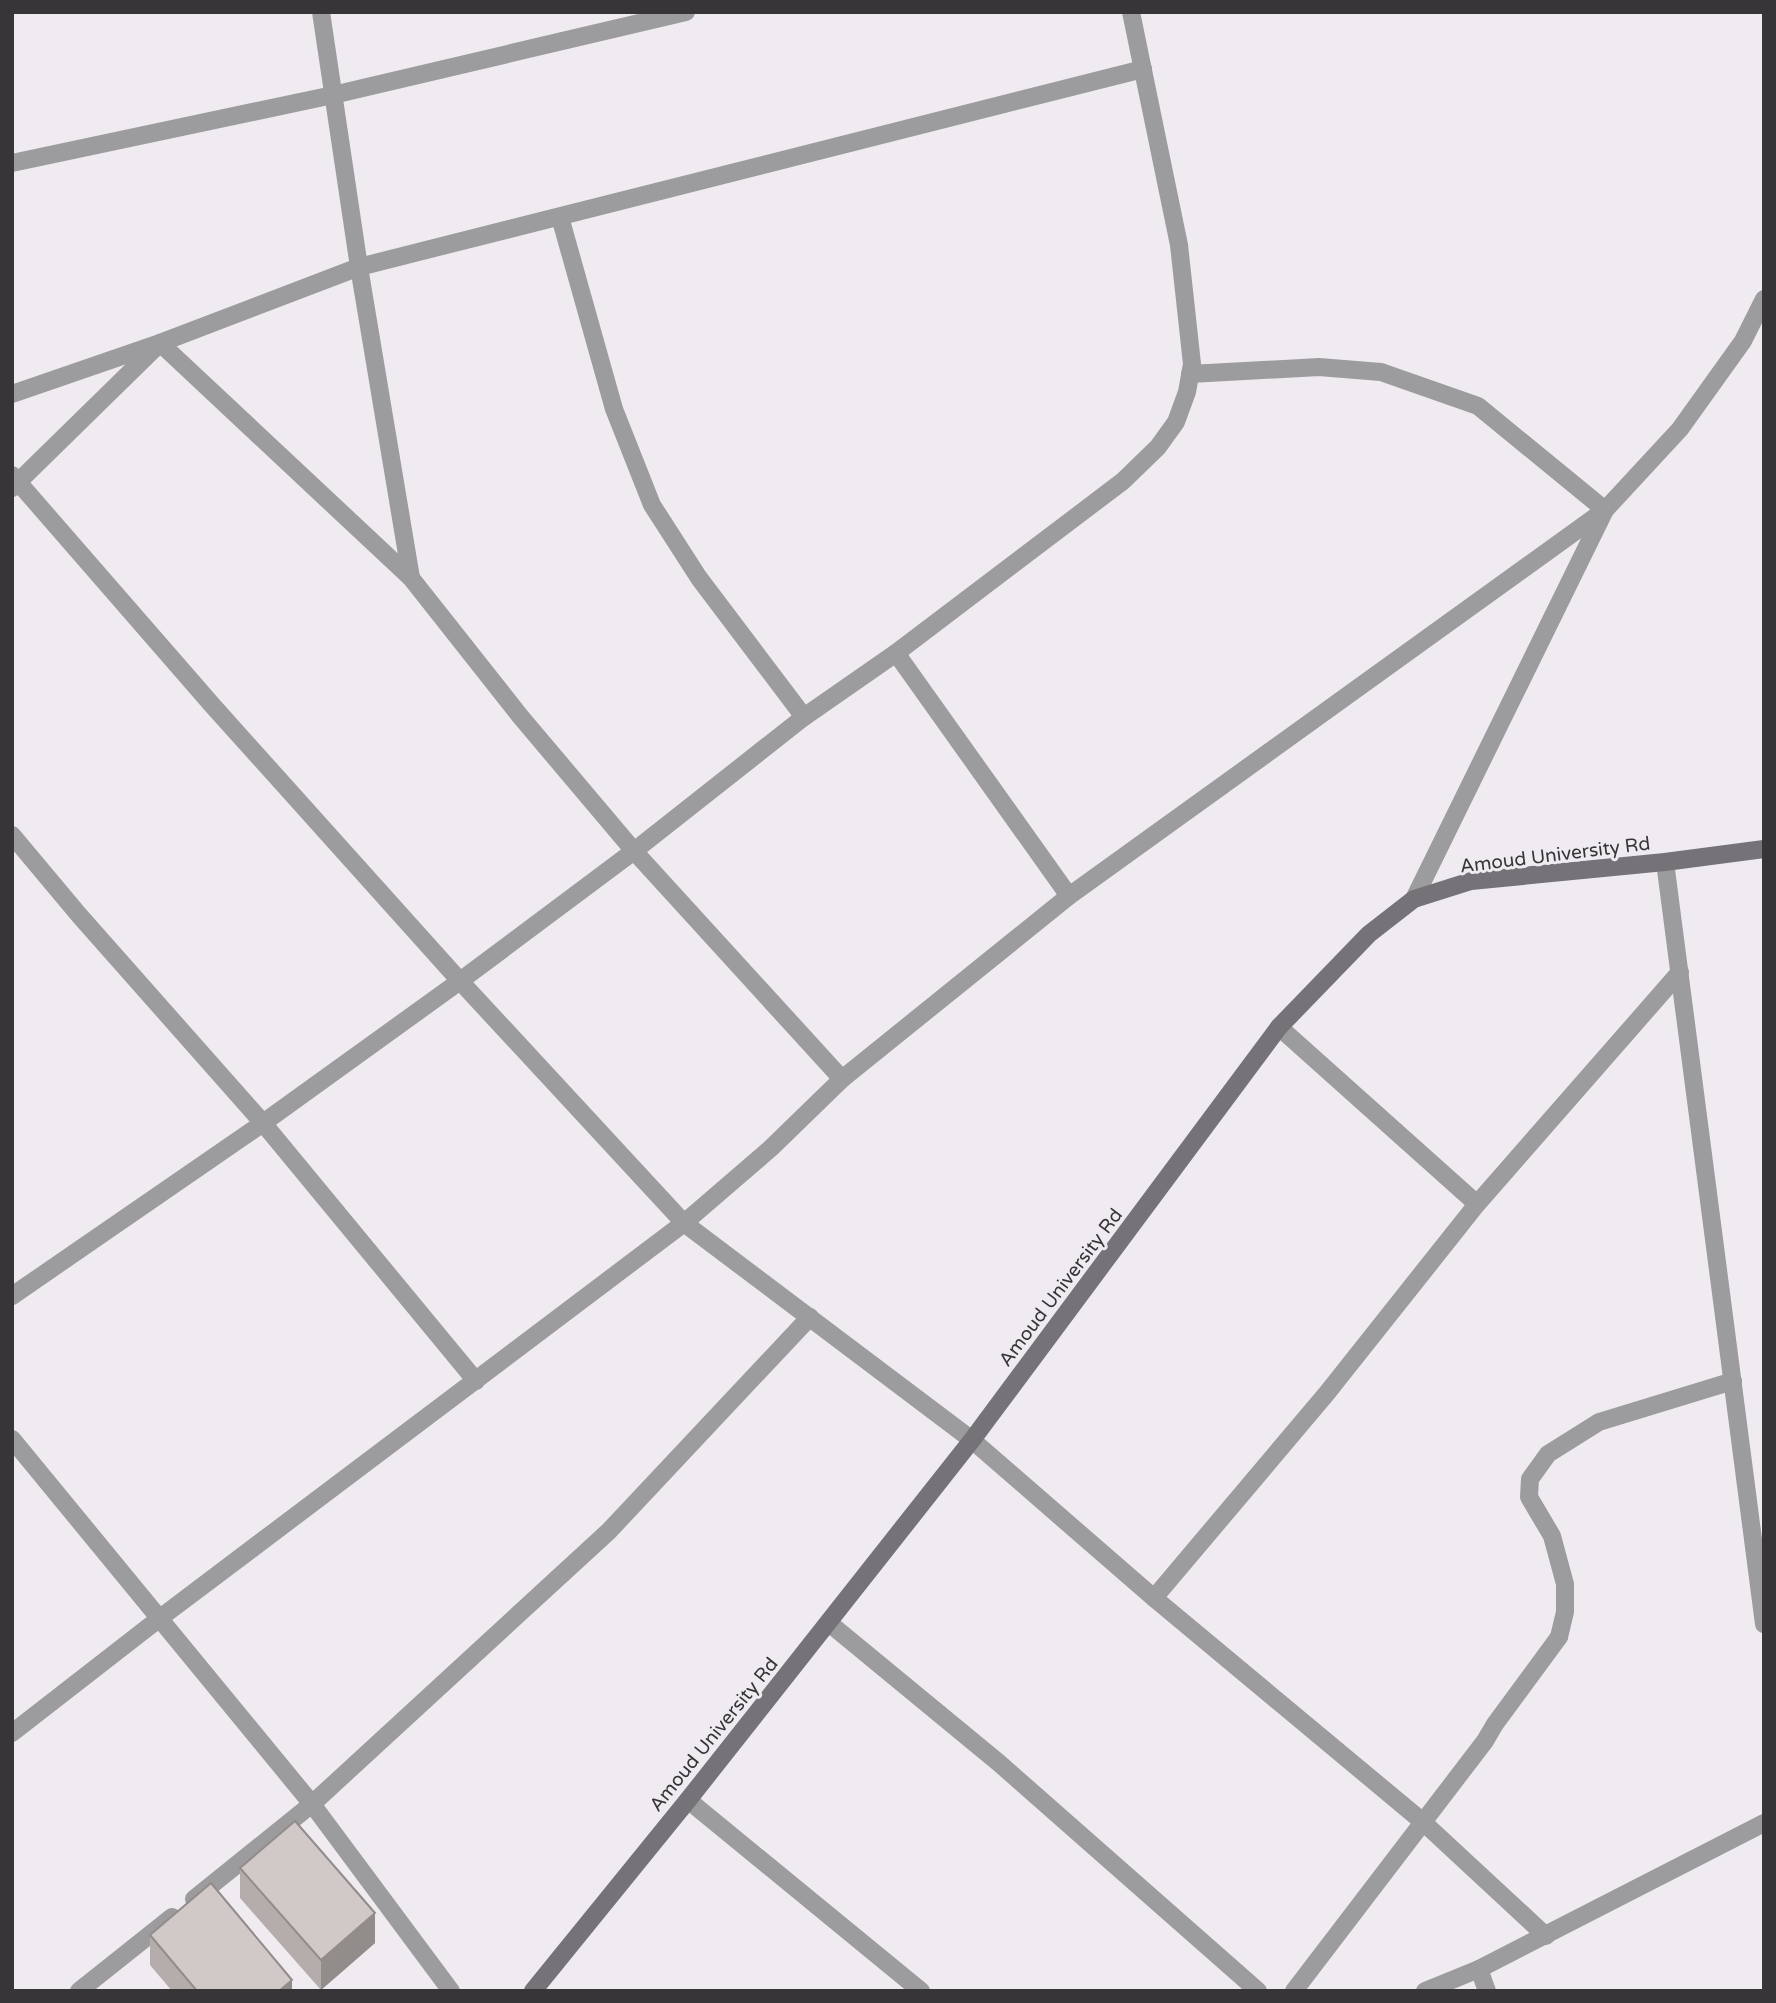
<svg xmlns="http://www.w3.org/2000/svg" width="1776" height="2003" viewBox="0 0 1776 2003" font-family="'Varela Round',sans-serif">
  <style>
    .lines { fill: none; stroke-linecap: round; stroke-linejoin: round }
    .lane { stroke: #9c9b9d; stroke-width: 18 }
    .street { stroke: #9c9b9d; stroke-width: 18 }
    .secondary { stroke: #757377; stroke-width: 18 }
    .wall { fill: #b4adab }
    .shaded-wall { fill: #928d8b }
    .building { fill: #d1c9c7; stroke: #928d8b; stroke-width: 2 }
    .labels { text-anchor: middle; stroke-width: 6; stroke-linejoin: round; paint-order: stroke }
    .street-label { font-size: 19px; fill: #373538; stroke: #efebf1 }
  </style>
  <rect width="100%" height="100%" fill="#efebf1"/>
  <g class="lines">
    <!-- lane -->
    <polyline class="lane" points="1559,1637 1565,1612 1565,1584 1552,1536 1529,1497 1530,1479 1548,1454 1599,1422 1733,1381"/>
    <!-- street -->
    <g class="street">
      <polyline points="321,12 359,267 411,578"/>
      <polyline points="12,163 333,95 686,12"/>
      <polyline points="560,217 614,409 652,505 699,578 804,717"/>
      <polyline points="160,343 411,578 520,716 634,851 842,1079"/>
      <polyline points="12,394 160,343 359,267 1143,69"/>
      <polyline points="12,475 213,706 460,981 684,1223 972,1440 1154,1598 1423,1822 1546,1936"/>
      <polyline points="12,488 157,346"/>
      <polyline points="896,653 1069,896"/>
      <polyline points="12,835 79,915 263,1123 476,1381"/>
      <polyline points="1665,862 1764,1624"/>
      <polyline points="1414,899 1605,510 1680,429 1743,341 1764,299"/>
      <polyline points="1279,1027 1477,1204"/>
      <polyline points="12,1296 263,1123 460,981 634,851 804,717 896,653 1123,481 1158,447 1176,422 1187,392 1192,364 1179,245 1131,12"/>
      <polyline points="12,1439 312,1804 451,1991"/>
      <polyline points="1154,1598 1327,1393 1477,1204 1680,972"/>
      <polyline points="829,1623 999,1763 1258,1991"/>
      <polyline points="12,1733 160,1618 684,1223 771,1148 842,1079 1069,896 1605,510 1478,406 1381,372 1319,367 1190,374"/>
      <polyline points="688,1800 921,1991"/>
      <polyline points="194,1899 312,1804 609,1531 810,1317"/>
      <polyline points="1479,1969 1487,1991"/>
      <polyline points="79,1991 172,1917"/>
      <polyline points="1294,1991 1485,1741 1495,1724 1559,1637"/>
      <polyline points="1425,1991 1479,1969 1764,1823"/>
    </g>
    <!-- secondary -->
    <polyline class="secondary" points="533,1991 688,1800 972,1440 1279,1027 1369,934 1414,899 1471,881 1665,862 1764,849"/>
  </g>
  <!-- wall -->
  <g class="wall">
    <polygon points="240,1868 375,1943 321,1990 240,1898"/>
    <polygon points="150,1935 292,1991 172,1991 150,1965"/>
  </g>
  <!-- shaded-wall -->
  <g class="shaded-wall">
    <polygon points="375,1913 375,1943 321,1990 321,1960"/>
    <polygon points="292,1980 292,1991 279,1991"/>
  </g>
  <!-- building -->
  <g class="building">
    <polygon points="295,1821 375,1913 321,1960 240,1868"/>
    <polygon points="211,1883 292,1980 279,1991 197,1991 150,1935"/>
  </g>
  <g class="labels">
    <!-- street labels -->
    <g class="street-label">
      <text transform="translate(1555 854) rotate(-7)" y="7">Amoud University Rd</text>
      <text transform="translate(1060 1287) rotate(-53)" y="7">Amoud University Rd</text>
      <text transform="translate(713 1734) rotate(-51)" y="7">Amoud University Rd</text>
    </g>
  </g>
  <!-- border -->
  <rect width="1776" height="2003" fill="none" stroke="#373538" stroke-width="28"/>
</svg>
